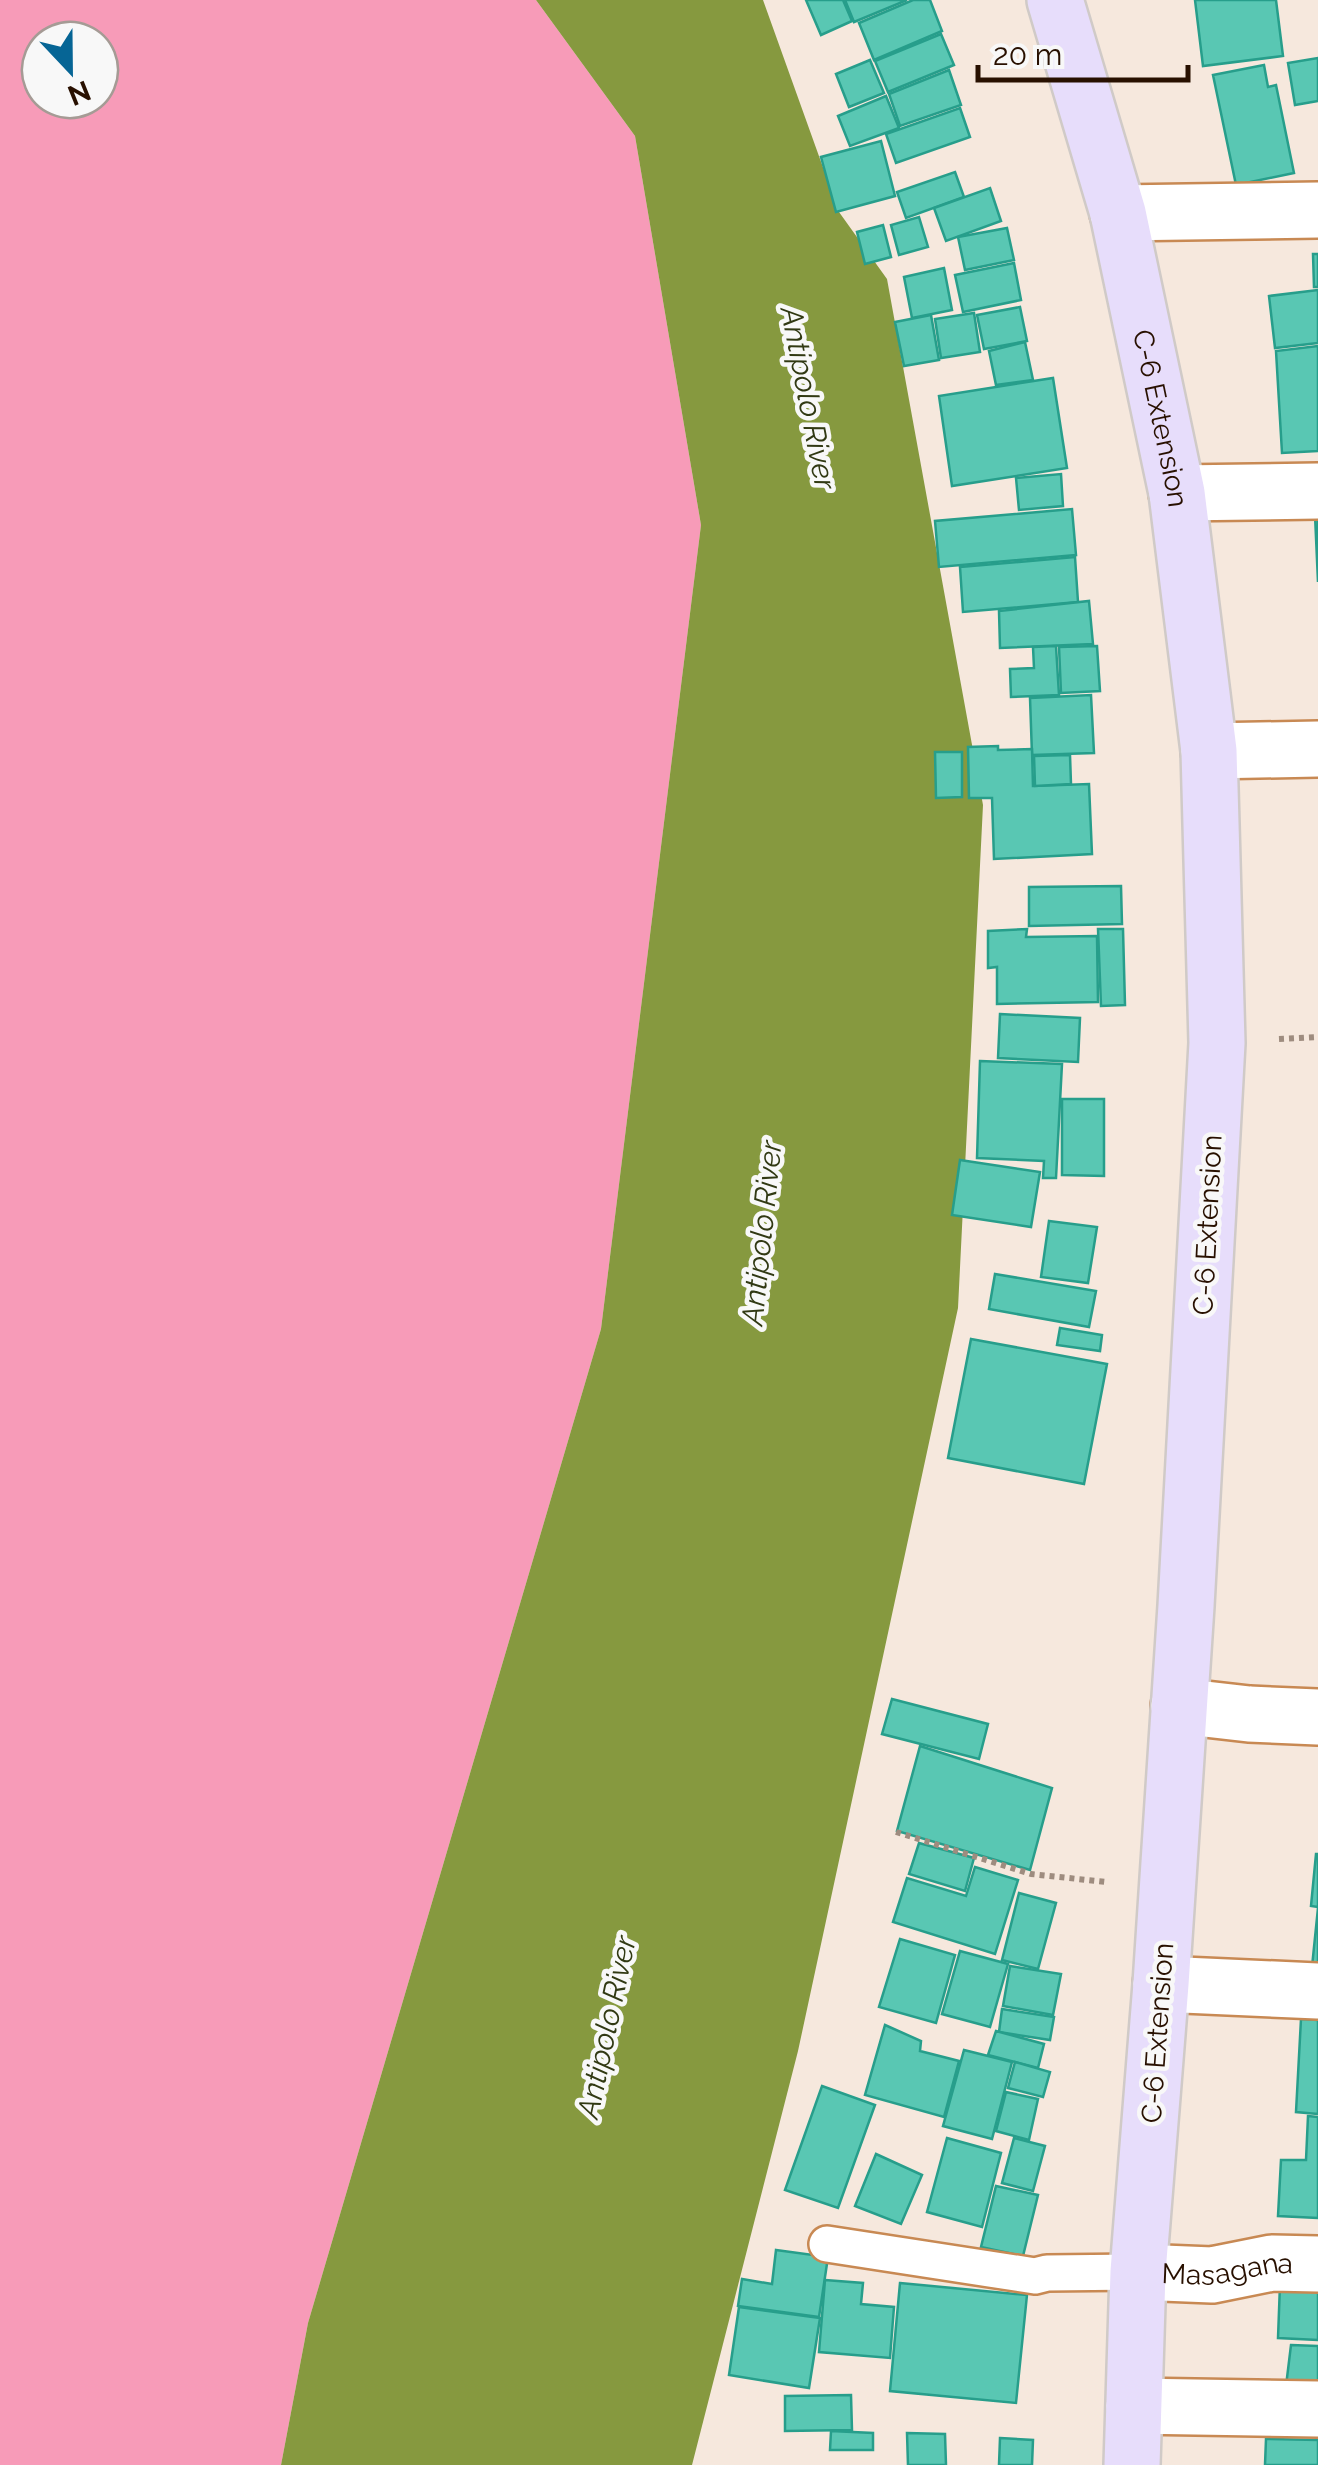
<svg xmlns="http://www.w3.org/2000/svg" width="1318" height="2465" viewBox="0 0 1318 2465" font-family="Raleway,sans-serif">
  <style>
    .green { fill: #f79bb8; fill-rule: evenodd }
    .water { fill: #86993f }
    .building { fill: #59c7b3; stroke: #279e8b; stroke-width: 2.5 }
    .lines { fill: none; stroke-linecap: round; stroke-linejoin: round }
    .lane-casing { stroke: #c88953; stroke-width: 40 }
    .street-casing { stroke: #c88953; stroke-width: 60 }
    .primary-casing { stroke: #d0cac7; stroke-width: 60 }
    .path { stroke: #9e8c7f; stroke-width: 6; stroke-dasharray: 5 5; stroke-linecap: butt }
    .lane { stroke: #fff; stroke-width: 35 }
    .street { stroke: #fff; stroke-width: 55 }
    .primary { stroke: #e7ddfb; stroke-width: 55 }
    .labels { text-anchor: middle; stroke-width: 9; stroke-linejoin: round; paint-order: stroke }
    .street-label { font-size: 28px; fill: #281000; stroke: #f8f8f8 }
    .water-label { font-size: 30px; font-style: italic; fill: #313913; stroke: #f8f8f8 }
  </style>
  <rect width="100%" height="100%" fill="#f6e8dd"/>
  <!-- green -->
  <path class="green" d="M0 0H536L635 136 701 525 601 1329 308 2323 281 2465H0ZM40 40H100V100H40Z"/>
  <!-- water -->
  <polygon class="water" points="536,0 763,0 839,212 887,279 983,805 958,1308 798,2051 692,2465 281,2465 308,2323 601,1329 701,525 635,136"/>
  <!-- building -->
  <g class="building">
    <polygon points="806,0 843,0 852,21 821,35"/>
    <polygon points="845,0 907,0 854,22"/>
    <polygon points="913,0 930,0 942,31 874,60 859,23"/>
    <polygon points="1195,0 1276,0 1283,56 1203,66"/>
    <polygon points="941,34 954,65 888,92 875,61"/>
    <polygon points="1318,58 1318,101 1295,105 1288,63"/>
    <polygon points="870,60 884,93 849,107 836,74"/>
    <polygon points="1264,65 1268,87 1276,85 1294,173 1236,185 1213,75"/>
    <polygon points="949,70 961,105 900,126 889,94"/>
    <polygon points="886,96 899,128 850,146 838,116"/>
    <polygon points="960,108 970,137 896,163 886,134"/>
    <polygon points="881,141 895,196 836,212 821,157"/>
    <polygon points="955,172 964,197 906,218 897,192"/>
    <polygon points="990,188 1001,221 946,241 934,208"/>
    <polygon points="919,217 928,247 899,255 891,225"/>
    <polygon points="883,225 891,257 865,264 857,232"/>
    <polygon points="1007,228 1014,260 965,270 958,237"/>
    <polygon points="1313,254 1318,254 1318,287 1314,287"/>
    <polygon points="1014,263 1021,300 963,312 955,275"/>
    <polygon points="944,268 952,310 912,318 904,277"/>
    <polygon points="1318,290 1318,343 1275,348 1269,296"/>
    <polygon points="1020,307 1027,341 984,349 977,315"/>
    <polygon points="974,313 980,352 941,358 935,319"/>
    <polygon points="931,315 939,360 904,366 895,322"/>
    <polygon points="1025,342 1033,380 996,385 989,351"/>
    <polygon points="1318,346 1318,451 1282,453 1276,351"/>
    <polygon points="1053,378 1067,468 952,486 939,396"/>
    <polygon points="1061,474 1063,506 1019,510 1016,478"/>
    <polygon points="1072,509 1076,555 939,567 935,521"/>
    <polygon points="1315,515 1318,515 1318,582"/>
    <polygon points="1075,557 1078,602 963,612 960,567"/>
    <polygon points="1089,601 1093,644 1000,648 999,611"/>
    <polygon points="1056,646 1059,695 1011,697 1010,669 1034,668 1033,647"/>
    <polygon points="1097,646 1100,691 1061,693 1059,647"/>
    <polygon points="1091,695 1094,753 1032,755 1030,698"/>
    <polygon points="998,746 998,750 1032,749 1033,786 1089,784 1092,854 994,859 992,798 969,798 968,747"/>
    <polygon points="935,752 962,752 962,797 936,798"/>
    <polygon points="1070,755 1071,784 1035,786 1034,756"/>
    <polygon points="1121,886 1122,924 1029,926 1029,887"/>
    <polygon points="1027,929 1026,937 1097,936 1098,1002 997,1004 997,967 988,968 988,931"/>
    <polygon points="1098,929 1123,929 1125,1005 1101,1006"/>
    <polygon points="1000,1014 1080,1018 1078,1062 998,1058"/>
    <polygon points="980,1061 1062,1064 1056,1178 1043,1178 1044,1161 977,1158"/>
    <polygon points="1062,1099 1104,1099 1104,1176 1062,1175"/>
    <polygon points="960,1160 1040,1172 1031,1227 952,1215"/>
    <polygon points="1049,1221 1097,1227 1088,1283 1041,1277"/>
    <polygon points="995,1274 1096,1291 1089,1327 989,1309"/>
    <polygon points="1060,1328 1102,1335 1100,1351 1057,1345"/>
    <polygon points="971,1339 1107,1364 1084,1484 948,1458"/>
    <polygon points="892,1699 988,1724 979,1759 882,1734"/>
    <polygon points="920,1746 1052,1788 1030,1870 897,1831"/>
    <polygon points="919,1843 974,1858 965,1891 909,1874"/>
    <polygon points="1316,1854 1318,1854 1318,1907 1311,1906"/>
    <polygon points="975,1867 1018,1880 995,1954 893,1922 907,1878 966,1896"/>
    <polygon points="1019,1893 1056,1903 1038,1969 1002,1960"/>
    <polygon points="1318,1908 1318,1968 1312,1967"/>
    <polygon points="900,1939 955,1955 936,2023 879,2007"/>
    <polygon points="960,1951 1008,1964 990,2027 942,2014"/>
    <polygon points="1010,1966 1061,1974 1053,2015 1003,2006"/>
    <polygon points="1002,2009 1054,2017 1050,2040 999,2032"/>
    <polygon points="1301,2019 1318,2020 1318,2114 1296,2112"/>
    <polygon points="885,2025 921,2041 920,2051 959,2061 944,2117 865,2095"/>
    <polygon points="996,2031 1044,2044 1038,2068 988,2055"/>
    <polygon points="964,2050 1012,2062 992,2139 943,2126"/>
    <polygon points="1015,2062 1050,2072 1043,2097 1008,2088"/>
    <polygon points="822,2086 875,2105 838,2208 785,2190"/>
    <polygon points="1006,2092 1038,2099 1029,2140 996,2131"/>
    <polygon points="1308,2116 1318,2117 1318,2218 1278,2216 1281,2160 1306,2160"/>
    <polygon points="947,2138 1001,2153 982,2227 927,2212"/>
    <polygon points="1014,2138 1045,2146 1033,2191 1002,2183"/>
    <polygon points="876,2154 922,2175 901,2224 855,2206"/>
    <polygon points="996,2186 1038,2195 1023,2256 981,2247"/>
    <polygon points="776,2250 828,2257 819,2317 738,2306 742,2279 772,2284"/>
    <polygon points="825,2280 863,2283 861,2304 894,2307 890,2358 819,2352"/>
    <polygon points="900,2283 1027,2295 1016,2403 890,2391"/>
    <polygon points="1280,2284 1318,2285 1318,2340 1278,2338"/>
    <polygon points="739,2307 820,2318 809,2388 729,2375"/>
    <polygon points="1291,2345 1318,2346 1318,2387 1286,2386"/>
    <polygon points="851,2395 852,2430 785,2431 785,2396"/>
    <polygon points="831,2431 873,2433 873,2450 830,2450"/>
    <polygon points="907,2433 945,2434 946,2465 908,2465"/>
    <polygon points="1000,2438 1033,2440 1032,2465 999,2465"/>
    <polygon points="1266,2439 1318,2440 1318,2465 1265,2465"/>
  </g>
  <g class="lines">
    <!-- lane casing -->
    <g class="lane-casing">
      <polyline id="lane" points="827,2244 1035,2276 1047,2273 1138,2272"/>
    </g>
    <!-- street casing -->
    <g class="street-casing">
      <g id="street">
        <polyline points="1118,213 1318,210"/>
        <polyline points="1177,493 1318,491"/>
        <polyline points="1209,751 1318,749"/>
        <polyline points="1179,1706 1249,1714 1318,1717"/>
        <polyline points="1161,1984 1318,1991"/>
        <path id="s1" d="M1138 2272 1212 2275 1272 2263 1318 2264"/>
        <polyline points="1134,2406 1318,2409"/>
      </g>
    </g>
    <!-- primary casing -->
    <g class="primary-casing">
      <g id="primary">
        <path id="s2" d="M1055 0 1118 213 1177 493 1209 751 1217 1043 1186 1606 1161 1984 1138 2272 1132 2465"/>
      </g>
    </g>
    <!-- path -->
    <g class="path">
      <polyline points="1279,1039 1318,1037"/>
      <polyline points="896,1832 1031,1874 1106,1882"/>
    </g>
    <!-- lane -->
    <use href="#lane" class="lane"/>
    <!-- street -->
    <use href="#street" class="street"/>
    <!-- primary -->
    <use href="#primary" class="primary"/>
  </g>
  <g class="labels">
    <!-- street labels -->
    <g class="street-label">
      <text dy="10" stroke="none"><textPath href="#s2" startOffset="432">C-6 Extension</textPath></text>
      <text transform="translate(1207 1225) rotate(-87)" y="10">C-6 Extension</text>
      <text transform="translate(1157 2033) rotate(-86)" y="10">C-6 Extension</text>
      <text dy="10" stroke="none"><textPath href="#s1" startOffset="90">Masagana</textPath></text>
    </g>
    <!-- water labels -->
    <g class="water-label">
      <text transform="translate(808 398) rotate(79)" y="10">Antipolo River</text>
      <text transform="translate(762 1233) rotate(-84)" y="10">Antipolo River</text>
      <text transform="translate(607 2027) rotate(-78)" y="10">Antipolo River</text>
    </g>
  </g>
  <!-- north arrow -->
  <g transform="translate(70 70) rotate(158)"><circle r="48" fill="#f8f8f8" stroke="#a59b95" stroke-width="2.5"/>
  <path d="M0-8L18 38L0 25L-18 38Z" fill="#066595"/>
  <text y="-15" font-size="28" font-weight="bold" text-anchor="middle" fill="#281000">N</text>
  </g>
  <!-- scale -->
  <path d="M978 65v15h210v-15" fill="none" stroke="#281000" stroke-width="5"/>
  <text x="993" y="65" font-size="30" fill="#281000" stroke="#f8f8f8" stroke-width="8" paint-order="stroke">20 m</text>
</svg>
